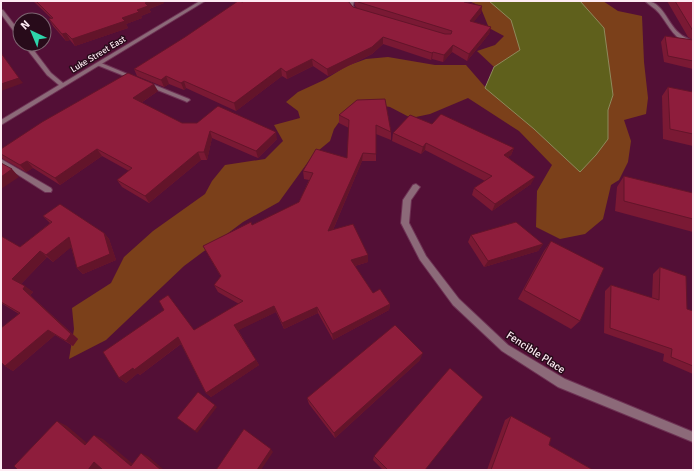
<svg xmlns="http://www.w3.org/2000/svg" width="694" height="471" viewBox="0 0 694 471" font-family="Signika,sans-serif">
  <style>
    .green { fill: #7b401a }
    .water { fill: #5f601c; stroke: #8e8a5c }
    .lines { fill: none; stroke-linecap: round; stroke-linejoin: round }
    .lane-casing { stroke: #6e3254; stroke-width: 2 }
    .street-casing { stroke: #6e3254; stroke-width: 2 }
    .lane { fill: #8c6a79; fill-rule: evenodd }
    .street { fill: #8c6a79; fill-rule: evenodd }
    .wall { fill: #7a1934 }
    .shaded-wall { fill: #63142a }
    .building { fill: #8e1d3c; stroke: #63142a }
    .labels { text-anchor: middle; stroke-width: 3; stroke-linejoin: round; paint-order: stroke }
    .far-street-label { font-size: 9px; fill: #fdebf3; stroke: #280b1a }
    .street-label { font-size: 11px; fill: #fdebf3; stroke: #280b1a }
  </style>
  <rect width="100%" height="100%" fill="#530f36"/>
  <!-- green -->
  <polygon class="green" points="469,1 603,1 618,11 642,16 644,62 648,98 646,114 624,120 631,141 628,162 619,180 611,185 603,219 585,234 560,239 536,227 537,191 552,165 519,131 468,98 430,114 411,118 390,107 368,103 347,111 334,129 330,141 313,155 279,202 243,222 184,266 106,340 69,359 74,329 72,308 111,283 124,257 153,231 205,194 212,181 225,165 265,159 283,141 274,125 300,118 298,111 286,102 298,92 324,80 347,66 366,59 388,57 435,65 466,65 486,88 494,67 477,51 495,45 504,36 489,28 480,6"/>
  <!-- water -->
  <polygon class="water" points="489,1 580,1 604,28 613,95 608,110 608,139 596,155 580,172 534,129 485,88 494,67 520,50 511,20"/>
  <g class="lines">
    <!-- lane casing -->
    <g class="lane-casing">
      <g id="lane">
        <polygon points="350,1 354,1 353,6 357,11 357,12 353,12 348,6"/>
        <polygon points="97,63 101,63 137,78 132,79 97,65"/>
        <polygon points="147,82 189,99 190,100 187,102 185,101 145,85 144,84"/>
        <polygon points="1,159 51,188 52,190 51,192 45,192 1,164"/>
      </g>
    </g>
    <!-- street casing -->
    <g class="street-casing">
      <g id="street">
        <polygon points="200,1 205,1 1,125 1,120 59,85 47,75 23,44 29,44 51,73 63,83"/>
        <path d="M645 1C663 1 667 23 679 33 683 37 688 39 693 41V45C673 39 671 28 659 13 655 8 649 5 645 1Z"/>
        <polygon points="1,10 3,10 20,32 20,38 18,37 1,14"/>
        <polygon points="416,184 420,187 411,200 409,223 426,256 459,299 508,345 565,379 693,432 693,442 558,387 502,351 453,305 420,260 401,223 403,200 413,185"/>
      </g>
    </g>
    <!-- lane -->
    <use href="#lane" class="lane"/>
    <!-- street -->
    <use href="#street" class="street"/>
  </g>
  <!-- wall -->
  <g class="wall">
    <polygon points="33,1 164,1 164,3 149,9 151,12 141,16 142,18 126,24 128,28 75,46 70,40 66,41 53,26 49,19 51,18"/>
    <polygon points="244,1 348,1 348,2 353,7 357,8 355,6 355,1 467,1 466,2 482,6 481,13 473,22 491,27 489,34 467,61 452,52 443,62 432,59 431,60 383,44 372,54 328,76 313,66 287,79 282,76 236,111 186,88 184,90 169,84 164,87 137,76 134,69"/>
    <polygon points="667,1 693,1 693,40 688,37"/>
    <polygon points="665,36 693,40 693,69 664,62 661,42"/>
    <polygon points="668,87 693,92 693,146 663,139 662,96"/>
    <polygon points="158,91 141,103 182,123 277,139 258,158 212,138 207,160 201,160 149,203 122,187 117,180 129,171 102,156 60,185 33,168 26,172 3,159 1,156 1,149"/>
    <polygon points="357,100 391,132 391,140 376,134 376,161 362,161 333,230 368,255 368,262 355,266 373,293 390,304 389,310 333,340 318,313 284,329 276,312 238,330 259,365 211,397 206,393 181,344 140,375 138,373 126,383 119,378 194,330 239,304 218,292 214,285 221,277 203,246 252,225 299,202 309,180 304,179 303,171 347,158 349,128 339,123 339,115"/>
    <polygon points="432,124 514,148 511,155 508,157 531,184 492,211 472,195 474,188 485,181 425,150 421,154 392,141 393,133"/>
    <polygon points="624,176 693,193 693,232 615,211 617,187"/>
    <polygon points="43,216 104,233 109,239 116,260 83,274 77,268 71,247 53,262 47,257 21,284 33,292 30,295 78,339 73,346 55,335 13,371 5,366 19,314 1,303 1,236 20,247 50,223"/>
    <polygon points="471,235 543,244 538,251 484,267 468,242"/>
    <polygon points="551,241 580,321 571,329 518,299 544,251"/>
    <polygon points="660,267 687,309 693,311 693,374 663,361 664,354 604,333 605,291 611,285 652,298 653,274"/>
    <polygon points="420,360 335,438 309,404 307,398"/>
    <polygon points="511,416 549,445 593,470 487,470 505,420"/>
    <polygon points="374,456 425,470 383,470 373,460"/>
  </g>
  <!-- shaded-wall -->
  <g class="shaded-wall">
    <polygon points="150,1 164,1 164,3 149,9 151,12 141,16 142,18 126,24 128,28 75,46 72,39 122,18 137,10 145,3"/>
    <polygon points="482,6 481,13 469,28 470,21"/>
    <polygon points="491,27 489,34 467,61 469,54"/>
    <polygon points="66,33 70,40 66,41 62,34"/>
    <polygon points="383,37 383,44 372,54 328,76 327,69"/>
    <polygon points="453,45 452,52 443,62 444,55"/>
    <polygon points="433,52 432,59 431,60 432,53"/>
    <polygon points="312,59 313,66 287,79 286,72"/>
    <polygon points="281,68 282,76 236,111 234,103"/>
    <polygon points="166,76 169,84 164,87 161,80"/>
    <polygon points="19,78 23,83 1,91 1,84"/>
    <polygon points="184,81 186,88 184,90 181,83"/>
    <polygon points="154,84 158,91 136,106 133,98"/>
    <polygon points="210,131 212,138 207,160 204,152"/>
    <polygon points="276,132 277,139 258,158 256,151"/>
    <polygon points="426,143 425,150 421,154 423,147"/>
    <polygon points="514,148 511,155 501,162 504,155"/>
    <polygon points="97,149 102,156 60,185 55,178"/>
    <polygon points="198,152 201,160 149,203 145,196"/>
    <polygon points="363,153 362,161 329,239 328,231"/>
    <polygon points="27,161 33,168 26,172 20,165"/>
    <polygon points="12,169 19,177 1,189 1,177"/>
    <polygon points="535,177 531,184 492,211 495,204"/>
    <polygon points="104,233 109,239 116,260 83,274 77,268"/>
    <polygon points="69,237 75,244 53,262 46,255"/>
    <polygon points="543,244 538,251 484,267 488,261"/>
    <polygon points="40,251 47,257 20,285 12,279"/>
    <polygon points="368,255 368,262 351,267 351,260"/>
    <polygon points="25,286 33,292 30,295 78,339 73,346 66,341 23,289"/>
    <polygon points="390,304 389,310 333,340 332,334"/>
    <polygon points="274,306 276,312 237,331 234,325"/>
    <polygon points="317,307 318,313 284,329 282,323"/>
    <polygon points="48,330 55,335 13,371 5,366"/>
    <polygon points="178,337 182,343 140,375 138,373 126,383 119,378"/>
    <polygon points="423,353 420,360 335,438 334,433"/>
    <polygon points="256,360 259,365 211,397 206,393"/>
    <polygon points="215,405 217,407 197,433 195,431"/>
    <polygon points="57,421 67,426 94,449 85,445"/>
    <polygon points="94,435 103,439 139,469 131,466"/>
    <polygon points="271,449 273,452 261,470 257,470"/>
    <polygon points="141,453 149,457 164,470 161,470"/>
    <polygon points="94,462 104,465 100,470 88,470"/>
  </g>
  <!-- building -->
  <g class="building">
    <polygon points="36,1 150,1 145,3 148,6 137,10 139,12 122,18 125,21 72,39 66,33 62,34 49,19 53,18"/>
    <polygon points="238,1 243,2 244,1 348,1 353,7 445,34 451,34 452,31 358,2 357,1 465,1 464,2 482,6 470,21 491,27 469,54 453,45 444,55 433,52 432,53 383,37 372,47 327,69 312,59 286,72 281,68 234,103 184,81 181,83 166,76 161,80 134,69 185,37"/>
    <polygon points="675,1 693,1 693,31"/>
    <polygon points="665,36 693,40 693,61 668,56"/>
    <polygon points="1,53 19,78 1,84"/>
    <polygon points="128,73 154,84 133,98 182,123 197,123 218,106 276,132 256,151 210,131 204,152 198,152 145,196 117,180 132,168 97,149 55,178 27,161 20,165 1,154 1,149 42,122"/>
    <polygon points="668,87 693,92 693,134 670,129"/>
    <polygon points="385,99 391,132 376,125 376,154 363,153 328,231 353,224 368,255 351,260 373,293 380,289 390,304 332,334 317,307 282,323 274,306 234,325 256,360 206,393 178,337 134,370 133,368 119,378 103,352 164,310 159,301 168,295 194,330 243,301 214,285 221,276 203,246 251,222 252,225 299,202 313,173 303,171 316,149 347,158 349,120 339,115 357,100"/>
    <polygon points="441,114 514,148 504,155 535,177 495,204 474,188 492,176 426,143 423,147 393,133 410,115 432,124"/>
    <polygon points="1,163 12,169 1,177"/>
    <polygon points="624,176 693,193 693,219 624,201"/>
    <polygon points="60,204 104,233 110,254 77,268 69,237 46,255 40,251 12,279 25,286 23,289 71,334 66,341 48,330 5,366 1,362 1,328 20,313 1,302 1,236 20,247 52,222 43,216"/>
    <polygon points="516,222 543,244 488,261 471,235"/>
    <polygon points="551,241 604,268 580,321 524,290"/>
    <polygon points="660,267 686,276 687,309 693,311 693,366 671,357 672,349 610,328 611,285 659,300"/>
    <polygon points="395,325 423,353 334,433 307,398"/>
    <polygon points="450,368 483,397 425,470 388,470 374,456"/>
    <polygon points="198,392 215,405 195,431 177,418"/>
    <polygon points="511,416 551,438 549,445 593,470 491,470"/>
    <polygon points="57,421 85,445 94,435 131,466 141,453 161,470 103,470 94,462 88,470 18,470 14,466"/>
    <polygon points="244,429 271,449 257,470 216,470"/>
  </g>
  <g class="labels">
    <!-- far-street labels -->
    <g class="far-street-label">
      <text transform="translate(98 54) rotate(-31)" y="3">Luke Street East</text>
    </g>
    <!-- street labels -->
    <g class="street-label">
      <text transform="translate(536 352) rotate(33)" y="4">Fencible Place</text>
    </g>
  </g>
  <!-- border -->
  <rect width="694" height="471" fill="none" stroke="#fdebf3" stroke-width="4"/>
  <!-- north arrow -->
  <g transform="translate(32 32) rotate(316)"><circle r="19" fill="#280b1a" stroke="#7d6571"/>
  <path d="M0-3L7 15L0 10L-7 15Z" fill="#2ed4aa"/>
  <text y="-6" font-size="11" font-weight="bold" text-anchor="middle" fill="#fdebf3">N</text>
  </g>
</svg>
